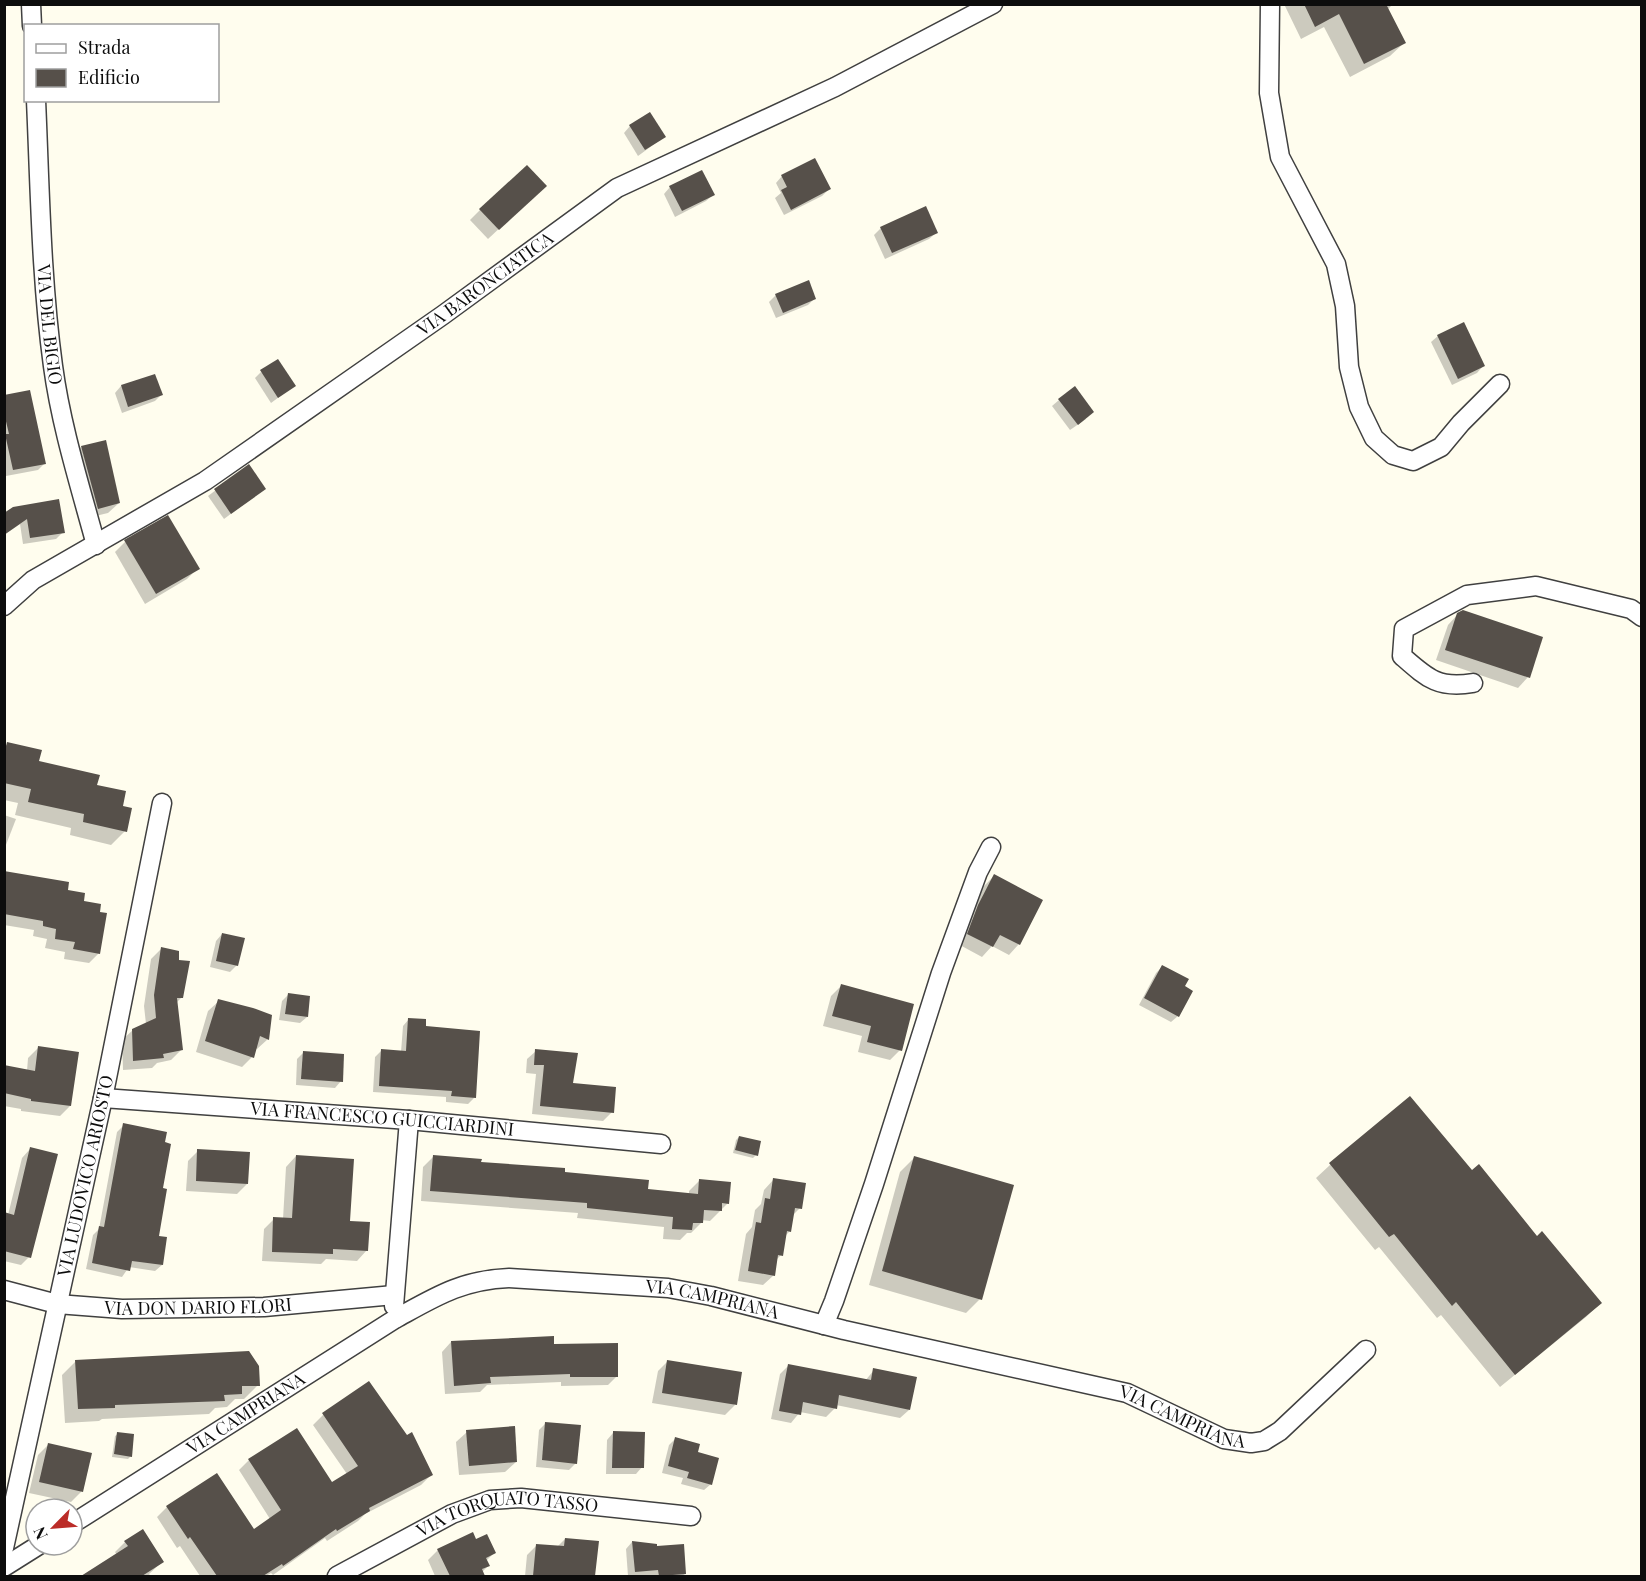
<svg xmlns="http://www.w3.org/2000/svg" width="1646" height="1581" viewBox="0 0 1646 1581" font-family="'Playfair Display',serif">
  <style>
    .shadow { fill: #0003 }
    .building { fill: #56504a }
    .lines { fill: none; stroke-linecap: round; stroke-linejoin: round }
    .minor-casing { stroke: #404040; stroke-width: 21 }
    .minor { stroke: #fff; stroke-width: 18 }
    .labels { text-anchor: middle; stroke-width: 6; stroke-linejoin: round; paint-order: stroke }
    .street-label { font-size: 18px; fill: #0d0d0d; stroke: #fff }
  </style>
  <rect width="100%" height="100%" fill="#fffdee"/>
  <!-- shadow -->
  <g class="shadow">
    <polygon points="1284,4 1393,4 1387,10 1404,43 1390,56 1350,77 1324,27 1301,39"/>
    <polygon points="630,126 664,137 638,156 624,133"/>
    <polygon points="782,176 829,189 822,196 784,215 775,198 781,193 776,183"/>
    <polygon points="670,187 713,195 706,201 675,217 664,194"/>
    <polygon points="534,196 488,239 470,220 480,210"/>
    <polygon points="881,228 936,233 929,239 885,259 874,235"/>
    <polygon points="776,295 814,299 808,305 776,318 769,302"/>
    <polygon points="1438,336 1483,366 1477,373 1452,385 1431,342"/>
    <polygon points="261,372 294,386 271,403 255,378"/>
    <polygon points="121,386 161,395 155,401 122,413 115,393"/>
    <polygon points="4,397 45,463 38,470 6,476 4,467"/>
    <polygon points="1059,400 1086,419 1070,430 1052,406"/>
    <polygon points="81,447 119,503 108,513 87,518 71,457"/>
    <polygon points="248,466 264,489 224,519 208,496"/>
    <polygon points="14,508 63,532 56,539 23,544 20,524 4,535 4,515"/>
    <polygon points="125,542 198,568 187,579 145,604 115,552"/>
    <polygon points="1458,614 1528,677 1518,688 1436,660 1448,625"/>
    <polygon points="8,744 38,763 121,807 125,831 111,845 70,835 71,828 15,815 18,803 4,800 4,747"/>
    <polygon points="4,815 16,819 4,850"/>
    <polygon points="994,876 1019,944 1009,955 992,946 982,957 958,944 968,917 984,886"/>
    <polygon points="4,882 66,891 82,902 99,953 89,963 64,959 65,952 45,948 47,939 33,936 34,930 4,925"/>
    <polygon points="222,934 237,965 230,972 210,967 216,941"/>
    <polygon points="161,949 182,997 176,1003 182,1049 171,1060 157,1063 152,1068 123,1070 122,1040 133,1030 146,1024 144,1006 151,959"/>
    <polygon points="1162,967 1183,987 1178,1016 1171,1022 1139,1005 1156,973"/>
    <polygon points="841,986 900,1050 890,1060 858,1052 862,1036 823,1026 831,996"/>
    <polygon points="288,995 307,1017 300,1023 279,1020 282,1001"/>
    <polygon points="219,1001 271,1016 268,1039 257,1049 255,1048 252,1057 242,1067 196,1052 208,1011"/>
    <polygon points="409,1019 424,1027 474,1098 468,1104 446,1102 446,1097 373,1092 375,1057 382,1050 401,1052 403,1026"/>
    <polygon points="38,1048 70,1106 60,1116 21,1111 21,1109 4,1106 4,1066 27,1071 28,1058"/>
    <polygon points="536,1051 572,1084 612,1112 603,1121 532,1114 536,1074 526,1073 527,1059"/>
    <polygon points="303,1053 341,1081 335,1088 296,1085 297,1059"/>
    <polygon points="1410,1098 1471,1172 1600,1303 1586,1317 1500,1387 1441,1315 1437,1318 1379,1247 1375,1250 1316,1178 1330,1165"/>
    <polygon points="124,1125 161,1189 157,1237 162,1265 155,1271 129,1267 122,1277 86,1269 93,1235 99,1229 117,1132"/>
    <polygon points="739,1137 756,1155 753,1158 733,1153 736,1140"/>
    <polygon points="30,1149 29,1257 21,1265 4,1261 4,1214 8,1215 22,1158"/>
    <polygon points="198,1151 247,1184 237,1194 186,1191 188,1161"/>
    <polygon points="296,1156 349,1223 367,1250 357,1261 326,1259 321,1264 262,1261 264,1229 274,1219 283,1219 286,1167"/>
    <polygon points="433,1157 564,1173 646,1191 689,1194 689,1191 699,1181 728,1203 710,1221 701,1220 701,1223 691,1233 687,1233 680,1240 663,1239 664,1227 577,1218 578,1213 421,1201 423,1167"/>
    <polygon points="914,1158 980,1299 966,1313 869,1285 900,1172"/>
    <polygon points="774,1179 800,1208 792,1216 790,1231 784,1237 781,1255 776,1260 774,1275 763,1285 738,1281 746,1234 752,1227 755,1210 761,1204 764,1190"/>
    <polygon points="451,1342 553,1346 617,1376 608,1385 561,1386 561,1382 487,1385 480,1392 445,1394 442,1352"/>
    <polygon points="76,1361 258,1385 244,1399 235,1399 227,1407 215,1408 209,1414 102,1419 99,1421 65,1423 62,1375"/>
    <polygon points="668,1361 735,1405 725,1415 652,1403 658,1371"/>
    <polygon points="789,1365 865,1381 874,1370 909,1410 900,1418 836,1405 835,1408 826,1417 800,1412 791,1423 771,1419 780,1374"/>
    <polygon points="369,1383 432,1474 421,1485 365,1514 358,1521 327,1541 325,1538 273,1575 271,1573 266,1576 200,1576 180,1546 177,1548 157,1517 167,1507 253,1531 270,1519 239,1470 249,1460 331,1484 347,1474 313,1425 323,1415"/>
    <polygon points="546,1423 576,1463 569,1470 536,1467 539,1430"/>
    <polygon points="467,1432 516,1462 505,1472 459,1475 456,1442"/>
    <polygon points="613,1433 642,1467 636,1474 606,1474 607,1440"/>
    <polygon points="118,1434 131,1456 128,1459 112,1457 115,1436"/>
    <polygon points="676,1438 696,1453 711,1484 704,1490 681,1484 683,1478 662,1473 669,1445"/>
    <polygon points="48,1445 90,1454 81,1492 71,1502 29,1493 38,1455"/>
    <polygon points="565,1539 597,1542 594,1576 525,1576 527,1555 537,1545 557,1547"/>
    <polygon points="476,1541 494,1553 486,1561 488,1566 482,1572 484,1576 435,1576 428,1560 438,1550"/>
    <polygon points="125,1542 162,1562 149,1574 151,1576 84,1576 117,1555 115,1552"/>
    <polygon points="632,1542 655,1546 685,1574 682,1576 628,1576 626,1549"/>
  </g>
  <!-- building -->
  <g class="building">
    <polygon points="1304,4 1386,4 1406,43 1364,64 1339,14 1315,27"/>
    <polygon points="650,112 666,137 645,150 629,125"/>
    <polygon points="815,158 831,189 791,210 781,190 787,187 781,175"/>
    <polygon points="527,165 547,186 499,230 479,209"/>
    <polygon points="702,170 715,195 682,211 669,186"/>
    <polygon points="926,206 938,233 892,253 880,227"/>
    <polygon points="809,280 816,299 783,313 775,294"/>
    <polygon points="1464,322 1485,366 1458,379 1437,335"/>
    <polygon points="278,359 296,386 278,398 260,370"/>
    <polygon points="155,374 163,395 128,407 121,385"/>
    <polygon points="1075,386 1094,412 1078,425 1058,399"/>
    <polygon points="30,390 46,464 13,470 5,434 9,434 4,413 4,395"/>
    <polygon points="106,440 120,503 98,509 81,446"/>
    <polygon points="249,464 266,489 231,514 214,489"/>
    <polygon points="59,499 65,533 30,538 27,519 4,535 4,513 13,507"/>
    <polygon points="168,515 200,569 156,594 124,540"/>
    <polygon points="1463,610 1543,637 1530,678 1445,650 1457,613"/>
    <polygon points="7,742 42,750 39,761 100,775 97,785 126,791 123,806 132,808 127,832 83,822 84,814 28,802 31,789 4,783 4,754"/>
    <polygon points="4,871 69,882 68,890 85,893 84,901 101,904 100,912 107,913 100,954 73,949 75,942 55,939 56,929 43,926 43,921 4,914"/>
    <polygon points="994,874 1043,900 1020,945 1000,935 993,947 967,934 978,905"/>
    <polygon points="222,933 245,938 238,966 216,961"/>
    <polygon points="161,947 179,951 179,960 190,961 183,998 177,998 183,1050 163,1054 164,1058 133,1061 132,1029 156,1018 154,995"/>
    <polygon points="1162,965 1189,979 1185,986 1193,991 1179,1017 1144,998"/>
    <polygon points="841,984 914,1004 902,1051 867,1042 871,1026 832,1016"/>
    <polygon points="288,993 310,996 308,1017 285,1014"/>
    <polygon points="218,999 253,1008 272,1015 269,1040 260,1036 254,1058 205,1041"/>
    <polygon points="408,1018 426,1019 426,1026 480,1031 476,1098 451,1096 452,1091 379,1086 381,1049 406,1051"/>
    <polygon points="38,1046 79,1052 71,1106 31,1101 31,1099 4,1093 4,1065 35,1071"/>
    <polygon points="535,1049 578,1053 573,1083 616,1087 614,1113 540,1106 544,1065 534,1065"/>
    <polygon points="303,1051 344,1054 343,1082 301,1079"/>
    <polygon points="1410,1096 1472,1170 1479,1164 1537,1236 1542,1231 1602,1303 1515,1375 1456,1302 1452,1306 1394,1234 1389,1237 1329,1163"/>
    <polygon points="123,1123 167,1132 165,1142 171,1144 163,1188 167,1189 159,1236 167,1237 163,1265 132,1261 130,1271 92,1263 99,1226 104,1227"/>
    <polygon points="739,1136 761,1141 758,1156 735,1150"/>
    <polygon points="30,1147 58,1154 31,1258 4,1251 4,1212 14,1215"/>
    <polygon points="197,1149 250,1152 248,1184 196,1181"/>
    <polygon points="296,1155 354,1159 350,1221 370,1222 368,1251 333,1249 333,1254 272,1252 273,1217 292,1218"/>
    <polygon points="433,1155 482,1159 481,1162 565,1168 565,1172 649,1180 648,1189 698,1194 699,1179 731,1182 729,1204 722,1203 722,1211 704,1210 703,1223 693,1223 692,1230 672,1229 673,1217 587,1208 587,1203 430,1191"/>
    <polygon points="914,1156 1014,1185 982,1300 882,1271"/>
    <polygon points="773,1178 806,1183 802,1209 795,1208 791,1232 787,1231 783,1256 778,1255 775,1276 748,1271 756,1222 761,1223 765,1198 770,1199"/>
    <polygon points="554,1336 554,1344 618,1343 618,1377 570,1377 570,1374 490,1377 491,1383 454,1386 451,1341"/>
    <polygon points="249,1351 259,1366 260,1386 242,1386 242,1394 224,1395 225,1401 115,1405 115,1408 78,1409 75,1360"/>
    <polygon points="667,1360 742,1372 737,1405 662,1393"/>
    <polygon points="788,1364 871,1380 873,1368 917,1377 910,1410 839,1395 837,1409 803,1402 801,1415 779,1411"/>
    <polygon points="369,1381 407,1435 412,1432 433,1475 369,1508 370,1511 337,1531 336,1529 283,1566 282,1564 263,1576 217,1576 190,1537 188,1539 166,1506 217,1473 254,1529 281,1510 248,1459 297,1428 332,1482 358,1466 322,1413"/>
    <polygon points="545,1422 581,1425 577,1464 542,1460"/>
    <polygon points="515,1426 517,1462 469,1466 466,1430"/>
    <polygon points="613,1431 645,1432 644,1468 612,1468"/>
    <polygon points="117,1432 134,1434 132,1457 114,1454"/>
    <polygon points="675,1437 700,1444 698,1452 719,1458 712,1485 687,1478 689,1472 668,1466"/>
    <polygon points="48,1443 92,1453 83,1492 39,1482"/>
    <polygon points="143,1529 164,1562 142,1576 81,1576 128,1546 124,1541"/>
    <polygon points="473,1532 476,1539 487,1534 496,1553 486,1558 490,1566 482,1569 485,1576 450,1576 437,1549"/>
    <polygon points="565,1538 599,1541 595,1576 533,1576 536,1544 564,1546"/>
    <polygon points="632,1541 657,1544 657,1546 684,1544 686,1574 659,1576 658,1570 635,1572"/>
  </g>
  <g class="lines">
    <!-- minor casing -->
    <g class="minor-casing">
      <g id="minor">
        <polyline points="31,4 32,26"/>
        <polyline points="1270,4 1269,93 1280,157 1336,264 1345,306 1349,367 1359,407 1374,438 1393,455 1413,461 1441,447 1461,423 1500,384"/>
        <path id="s1" d="M36 100C40 189 41 278 53 366 61 426 80 486 96 545"/>
        <path id="s2" d="M4 606 33 580 205 481 443 315 617 188 835 87 993 4"/>
        <path d="M1473 683C1438 689 1427 678 1402 656L1404 629 1467 595 1536 586 1631 609 1642 617"/>
        <path id="s3" d="M103 1098 409 1120 661 1144"/>
        <path id="s4" d="M4 1290 57 1304 122 1309 264 1307 394 1295"/>
        <polyline points="394,1306 409,1120"/>
        <polyline points="824,1325 834,1301 874,1184 941,973 978,872 991,847"/>
        <path id="s5" d="M72 1524 395 1319C435 1297 461 1280 509 1278L668 1288 711 1296 844 1330 1127 1393 1224 1439 1251 1443 1264 1441 1280 1431 1366 1350"/>
        <path id="s6" d="M4 1548 103 1098 162 803"/>
        <polyline points="4,1567 39,1545"/>
        <path id="s7" d="M337 1576 452 1514 490 1500 521 1498 691 1516"/>
      </g>
    </g>
    <!-- minor -->
    <use href="#minor" class="minor"/>
  </g>
  <g class="labels">
    <!-- street labels -->
    <g class="street-label">
      <text dy="6" stroke="none"><textPath href="#s2" startOffset="580">VIA BARONCIATICA</textPath></text>
      <text dy="6" stroke="none"><textPath href="#s1" startOffset="225">VIA DEL BIGIO</textPath></text>
      <text dy="6" stroke="none"><textPath href="#s3" startOffset="280">VIA FRANCESCO GUICCIARDINI</textPath></text>
      <text dy="6" stroke="none"><textPath href="#s6" startOffset="381">VIA LUDOVICO ARIOSTO</textPath></text>
      <text dy="6" stroke="none"><textPath href="#s5" startOffset="710">VIA CAMPRIANA</textPath></text>
      <text dy="6" stroke="none"><textPath href="#s4" startOffset="196">VIA DON DARIO FLORI</textPath></text>
      <text dy="6" stroke="none"><textPath href="#s5" startOffset="206">VIA CAMPRIANA</textPath></text>
      <text dy="6" stroke="none"><textPath href="#s5" startOffset="1196">VIA CAMPRIANA</textPath></text>
      <text dy="6" stroke="none"><textPath href="#s7" startOffset="186">VIA TORQUATO TASSO</textPath></text>
    </g>
  </g>
  <!-- border -->
  <rect width="1646" height="1581" fill="none" stroke="#0d0d0d" stroke-width="12"/>
  <!-- legend -->
  <rect x="24" y="24" width="195" height="78" fill="#ffffff" stroke="#9e9e9e" stroke-width="1.5"/>
  <rect x="36" y="44" width="30" height="9" fill="#ffffff" stroke="#9e9e9e" stroke-width="1.5"/>
  <text x="78" y="54" font-size="18" fill="#0d0d0d">Strada</text>
  <rect x="36" y="69" width="30" height="18" fill="#56504a" stroke="#9e9e9e" stroke-width="1.5"/>
  <text x="78" y="84" font-size="18" fill="#0d0d0d">Edificio</text>
  <!-- north arrow -->
  <g transform="translate(54 1527) rotate(245)"><circle r="28" fill="#ffffff" stroke="#9e9e9e" stroke-width="1.5"/>
  <path d="M0-4.5L10 22L0 15L-10 22Z" fill="#bb2c28"/>
  <text y="-9" font-size="16" font-weight="bold" text-anchor="middle" fill="#0d0d0d">N</text>
  </g>
</svg>
